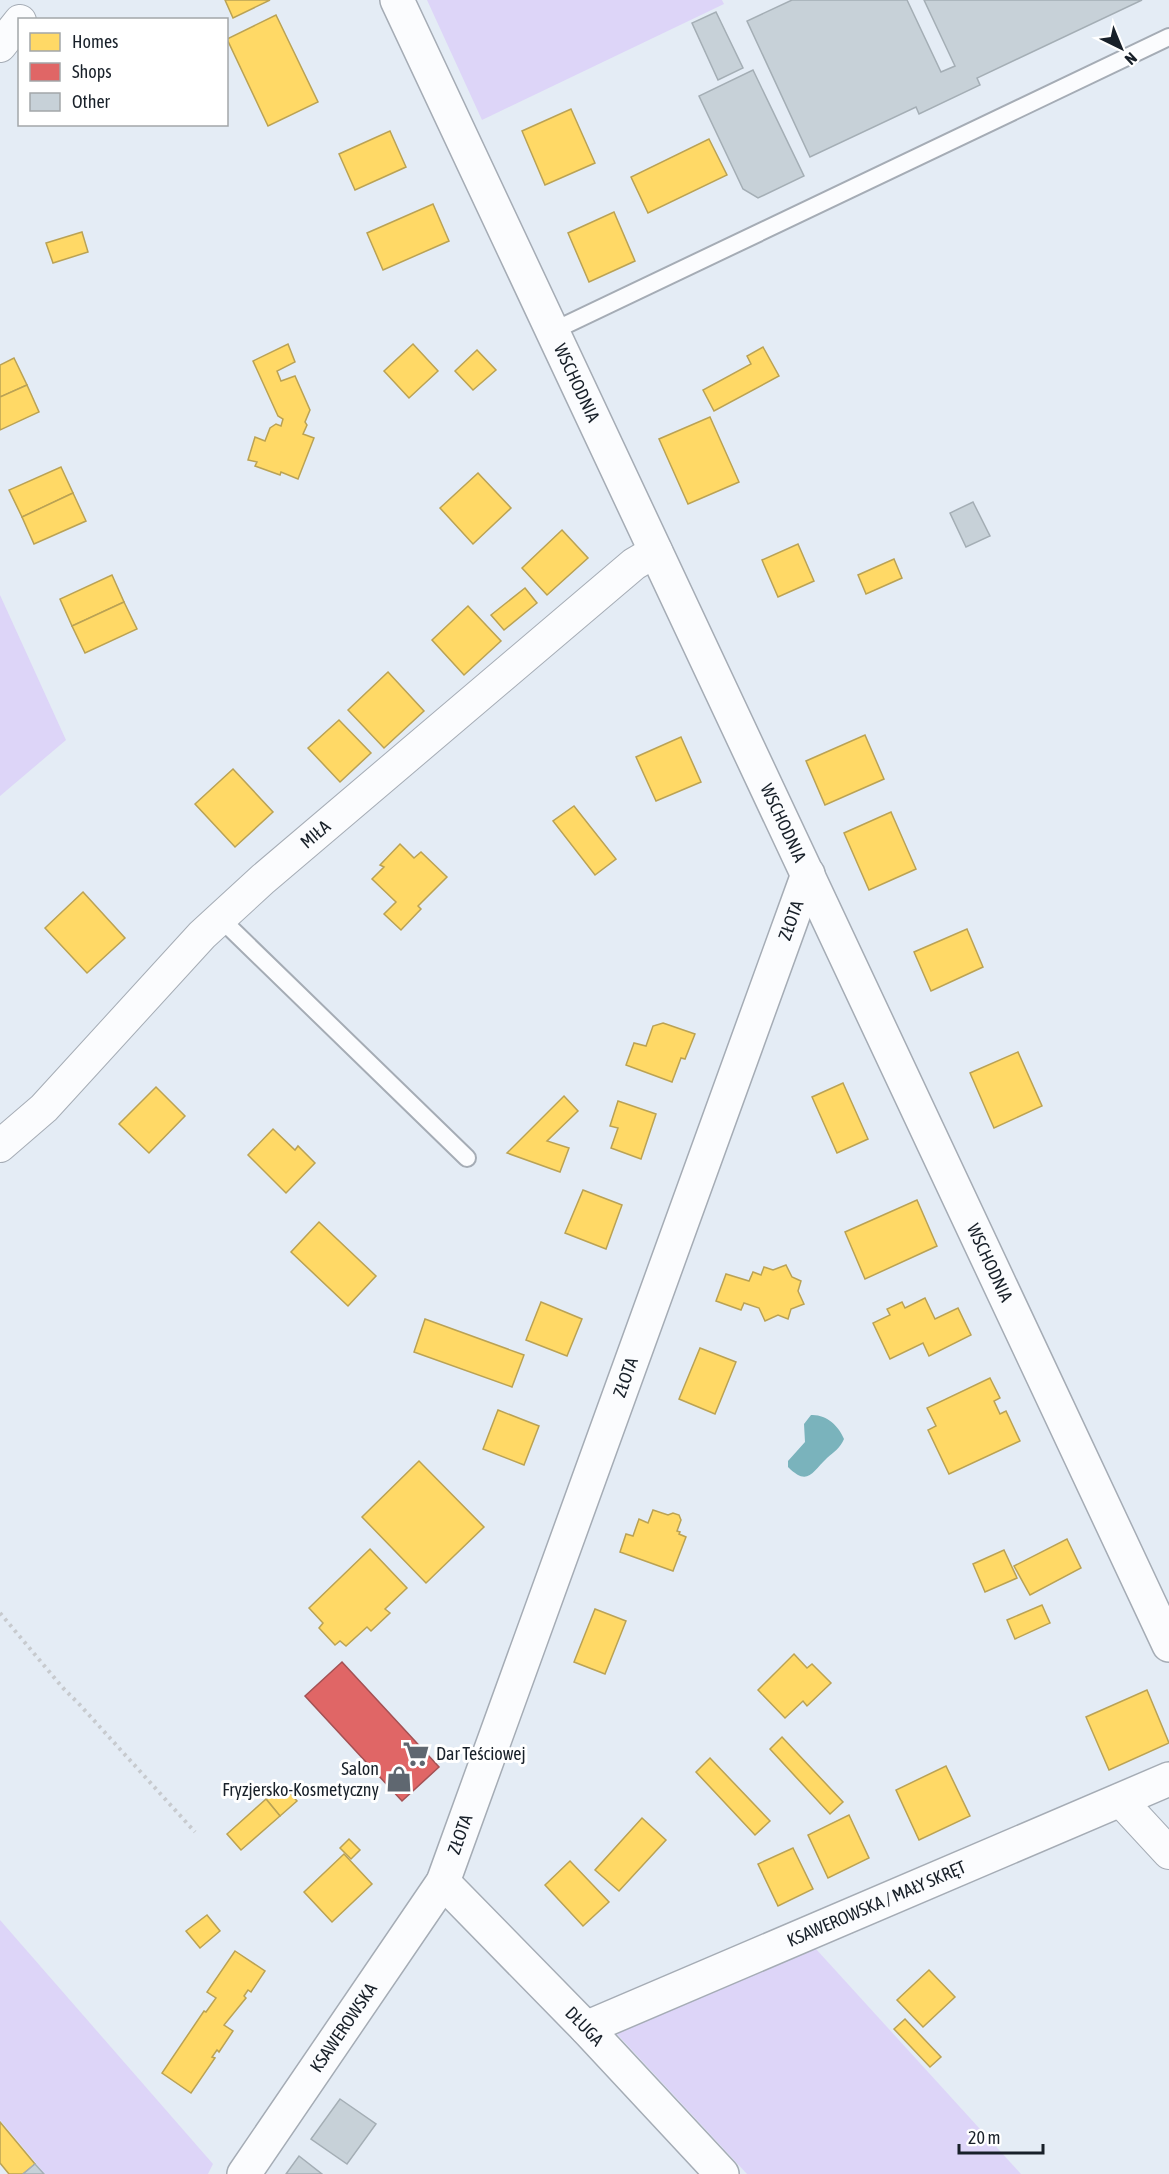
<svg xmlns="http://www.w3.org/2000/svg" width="1169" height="2174" viewBox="0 0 1169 2174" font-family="'Asap Condensed',sans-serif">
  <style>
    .green { fill: #ddd5f8 }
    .water { fill: #7ab3bc }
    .homes { fill: #ffd966; stroke: #baa254; stroke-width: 1.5 }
    .shops { fill: #e06666; stroke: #a45154; stroke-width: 1.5 }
    .building { fill: #c7d1d8; stroke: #a4aeb5; stroke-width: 1.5 }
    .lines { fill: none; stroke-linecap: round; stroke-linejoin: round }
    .lane-casing { stroke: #a5acb5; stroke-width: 20 }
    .street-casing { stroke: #a5acb5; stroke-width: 34 }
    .secondary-casing { stroke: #a5acb5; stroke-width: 36 }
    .path { stroke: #c7cace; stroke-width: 4; stroke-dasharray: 3 4.5; stroke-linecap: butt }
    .lane { stroke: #fbfcfe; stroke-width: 16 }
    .street { stroke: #fbfcfe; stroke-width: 32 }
    .secondary { stroke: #fbfcfe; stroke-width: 33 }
    .labels { text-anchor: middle; stroke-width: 6; stroke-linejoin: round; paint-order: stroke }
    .street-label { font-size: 18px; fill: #182029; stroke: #fff }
    .poi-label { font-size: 18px; fill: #182029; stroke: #fff; text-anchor: start }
  </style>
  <rect width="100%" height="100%" fill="#e4ecf5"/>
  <!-- green -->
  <g class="green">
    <polygon points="427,0 722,0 724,4 482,120"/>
    <polygon points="0,595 66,740 0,796"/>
    <polygon points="0,1920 213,2164 208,2174 45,2174 0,2120"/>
    <polygon points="816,1949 1021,2174 747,2174 616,2033"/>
  </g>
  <!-- water -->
  <path class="water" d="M811 1415C826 1414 839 1426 844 1439 840 1448 834 1452 827 1458 812 1472 808 1487 788 1467V1461L805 1442 804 1424Z"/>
  <!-- homes -->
  <g class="homes">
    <polygon points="225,0 270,0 233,18"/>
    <polygon points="276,15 318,102 268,126 227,39"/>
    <polygon points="571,109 595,163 545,185 522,131"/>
    <polygon points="390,131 406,167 355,190 339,154"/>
    <polygon points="709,139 727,175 648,213 631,177"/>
    <polygon points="433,204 449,241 383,270 367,233"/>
    <polygon points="614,212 635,261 589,282 568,233"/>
    <polygon points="82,232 88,252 53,263 46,243"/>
    <polygon points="288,344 295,362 277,371 281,381 295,376 310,410 305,422 307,425 303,434 314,438 298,479 281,472 280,475 255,466 257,462 248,460 255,437 265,441 270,428 276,424 281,426 283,419 278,416 253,361"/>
    <polygon points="413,344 438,371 409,398 384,371"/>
    <polygon points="763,347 779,376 714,411 703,390 751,364 747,356"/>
    <polygon points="477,350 496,370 473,390 455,371"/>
    <polygon points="14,358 27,385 0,397 0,365"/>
    <polygon points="27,385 39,412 0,430 0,397"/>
    <polygon points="710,417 739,482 688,504 659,439"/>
    <polygon points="61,467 73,493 22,517 9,490"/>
    <polygon points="478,473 511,508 473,544 440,508"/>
    <polygon points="73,493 86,521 34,544 22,517"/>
    <polygon points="562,530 588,558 547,595 522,568"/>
    <polygon points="798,544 814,581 778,597 762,560"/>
    <polygon points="894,559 902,578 866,594 858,575"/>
    <polygon points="112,575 124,602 72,626 60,599"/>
    <polygon points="525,588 537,603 504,630 491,615"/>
    <polygon points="124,602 137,629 85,653 72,626"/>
    <polygon points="468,606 501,641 464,675 432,640"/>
    <polygon points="388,672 424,711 384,748 348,710"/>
    <polygon points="339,720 371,753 340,782 308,748"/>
    <polygon points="865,735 884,779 825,805 806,761"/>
    <polygon points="681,737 701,782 656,801 636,757"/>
    <polygon points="233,769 273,812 235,847 195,804"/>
    <polygon points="574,806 616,859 595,875 553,821"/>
    <polygon points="891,812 916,869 869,890 844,833"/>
    <polygon points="400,844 414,858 421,852 447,877 418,906 421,909 401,930 384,914 396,902 372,879 384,867 380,865"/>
    <polygon points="83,892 125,938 87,973 45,928"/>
    <polygon points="967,929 983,967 931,991 914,952"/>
    <polygon points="663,1023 695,1034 685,1059 681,1058 672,1082 626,1065 634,1043 646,1046 653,1026"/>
    <polygon points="1018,1052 1042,1106 994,1128 970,1073"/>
    <polygon points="843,1083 868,1139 837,1153 812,1097"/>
    <polygon points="156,1087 185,1116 149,1153 119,1124"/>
    <polygon points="564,1096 578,1111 547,1141 569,1148 560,1172 507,1153"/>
    <polygon points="618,1101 656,1114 641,1159 611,1148 618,1128 610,1126"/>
    <polygon points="273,1129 295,1150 298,1146 315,1163 286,1193 248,1155"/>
    <polygon points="583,1190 622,1205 606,1249 565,1233"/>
    <polygon points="917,1200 937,1246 865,1279 845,1232"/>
    <polygon points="319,1222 376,1276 348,1306 291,1252"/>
    <polygon points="786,1265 792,1277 801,1281 798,1291 804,1304 791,1309 788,1319 778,1315 765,1321 759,1308 744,1303 741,1310 716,1301 726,1274 749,1281 753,1272 761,1275 764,1267 773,1270"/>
    <polygon points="925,1298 935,1319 958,1308 971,1335 929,1356 923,1343 890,1359 873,1323 890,1315 887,1309 902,1302 905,1308"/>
    <polygon points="541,1302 582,1319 567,1356 526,1340"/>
    <polygon points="425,1319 524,1355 512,1387 414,1352"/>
    <polygon points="700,1348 736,1362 715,1414 679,1399"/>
    <polygon points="990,1378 1000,1398 994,1401 1000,1414 1006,1411 1020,1441 949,1474 928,1430 936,1426 927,1408"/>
    <polygon points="498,1410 539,1426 524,1465 483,1449"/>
    <polygon points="419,1461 484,1527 426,1583 362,1517"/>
    <polygon points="653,1510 668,1515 673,1513 679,1515 681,1520 677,1531 680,1532 679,1534 686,1537 673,1571 620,1552 626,1534 633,1536 639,1519 648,1523"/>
    <polygon points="1067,1539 1081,1568 1030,1595 1014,1566"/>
    <polygon points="370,1549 407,1588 385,1609 390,1613 371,1631 367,1627 346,1646 340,1641 335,1645 319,1628 323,1623 309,1608"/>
    <polygon points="1004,1550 1017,1578 985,1592 973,1564"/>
    <polygon points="1042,1605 1050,1623 1015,1639 1007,1620"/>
    <polygon points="595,1609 626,1621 605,1674 574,1662"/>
    <polygon points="794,1654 807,1668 812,1664 831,1683 807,1706 803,1701 785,1718 758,1690"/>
    <polygon points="1147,1690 1169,1743 1109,1770 1086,1717"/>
    <polygon points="782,1737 843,1802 830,1814 770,1749"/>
    <polygon points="710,1758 770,1821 755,1835 696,1772"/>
    <polygon points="946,1766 970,1816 919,1840 896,1790"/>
    <polygon points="283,1785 297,1801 280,1816 266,1799"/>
    <polygon points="266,1799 280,1816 241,1850 227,1834"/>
    <polygon points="849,1815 869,1858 828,1878 808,1835"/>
    <polygon points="642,1818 666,1840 619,1891 595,1870"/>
    <polygon points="349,1839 360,1850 351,1859 340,1848"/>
    <polygon points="793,1848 813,1889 778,1906 758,1864"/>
    <polygon points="344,1854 372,1884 332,1922 304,1892"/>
    <polygon points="570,1861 609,1902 583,1926 545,1885"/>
    <polygon points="207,1915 220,1931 200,1948 186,1931"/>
    <polygon points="235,1951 265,1971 251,1992 248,1990 244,1996 246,1998 224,2025 233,2031 219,2052 217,2050 212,2057 215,2058 191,2093 162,2073 204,2011 206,2012 216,1998 207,1992"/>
    <polygon points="929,1970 955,1997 923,2027 897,2000"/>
    <polygon points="905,2019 941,2057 930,2067 894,2029"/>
    <polygon points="0,2122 35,2164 23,2174 9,2174 0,2163"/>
  </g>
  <!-- shops -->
  <polygon class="shops" points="342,1662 439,1767 402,1801 305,1696"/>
  <!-- building -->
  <g class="building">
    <polygon points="792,0 907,0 941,72 955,66 924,0 1142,0 977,78 980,85 919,114 916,107 810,157 747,21"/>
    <polygon points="716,12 743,68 718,80 692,23"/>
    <polygon points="753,70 804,176 758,198 743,189 699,96"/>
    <polygon points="973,502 990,536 966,547 950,513"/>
    <polygon points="340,2099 376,2124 347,2164 311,2139"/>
    <polygon points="299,2156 322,2174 286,2174"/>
    <polygon points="35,2164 44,2174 23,2174"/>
  </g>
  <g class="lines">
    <!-- lane casing -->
    <g class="lane-casing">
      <g id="lane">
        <polyline points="553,331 1169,37"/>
        <polyline points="220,918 467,1158"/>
      </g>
    </g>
    <!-- street casing -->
    <g class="street-casing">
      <g id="street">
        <polyline points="0,46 20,21"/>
        <path id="s1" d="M0 1146 44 1108 202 935 263 879 634 564 656 551"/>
        <polyline points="1120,1800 1169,1853"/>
      </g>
    </g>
    <!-- secondary casing -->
    <g class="secondary-casing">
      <g id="secondary">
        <path id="s2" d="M397 0 1169 1645"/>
        <path id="s3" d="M443 1882 586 2028 722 2174"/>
        <path id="s4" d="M586 2028 1169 1779"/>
        <path id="s5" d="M244 2174 443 1882 808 874"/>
      </g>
    </g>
    <!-- path -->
    <polyline class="path" points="0,1613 63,1688 80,1705 195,1832"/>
    <!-- lane -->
    <use href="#lane" class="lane"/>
    <!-- street -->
    <use href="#street" class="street"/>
    <!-- secondary -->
    <use href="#secondary" class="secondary"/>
  </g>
  <!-- icons -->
  <defs>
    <g id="supermarket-bare" transform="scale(2.07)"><path d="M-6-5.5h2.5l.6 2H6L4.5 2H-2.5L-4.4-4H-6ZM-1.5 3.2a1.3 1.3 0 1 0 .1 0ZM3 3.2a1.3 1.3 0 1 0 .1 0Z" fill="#5f6770" stroke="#fff" stroke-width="2.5" paint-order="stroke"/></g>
    <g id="shop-bare" transform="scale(2.07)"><path d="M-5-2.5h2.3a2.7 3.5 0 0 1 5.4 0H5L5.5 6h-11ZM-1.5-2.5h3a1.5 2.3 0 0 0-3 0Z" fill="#5f6770" stroke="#fff" stroke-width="2.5" paint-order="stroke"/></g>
  </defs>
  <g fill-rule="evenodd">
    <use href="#supermarket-bare" x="416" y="1754"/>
    <use href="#shop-bare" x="399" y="1779"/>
  </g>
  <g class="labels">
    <!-- street labels -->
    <g class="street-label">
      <text dy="6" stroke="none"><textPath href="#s2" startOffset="423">WSCHODNIA</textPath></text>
      <text dy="6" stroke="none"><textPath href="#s2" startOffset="909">WSCHODNIA</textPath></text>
      <text dy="6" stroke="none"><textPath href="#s1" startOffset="444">MIŁA</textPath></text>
      <text dy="6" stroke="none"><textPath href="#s5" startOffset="1376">ZŁOTA</textPath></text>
      <text dy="6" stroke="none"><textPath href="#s2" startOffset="1395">WSCHODNIA</textPath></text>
      <text dy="6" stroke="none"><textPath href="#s5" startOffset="890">ZŁOTA</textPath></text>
      <text dy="6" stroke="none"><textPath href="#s5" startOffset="404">ZŁOTA</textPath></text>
      <text dy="6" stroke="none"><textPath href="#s4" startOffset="316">KSAWEROWSKA / MAŁY SKRĘT</textPath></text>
      <text dy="6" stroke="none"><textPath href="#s3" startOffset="202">DŁUGA</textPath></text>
      <text dy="6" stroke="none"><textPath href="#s5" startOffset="177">KSAWEROWSKA</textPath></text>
    </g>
    <!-- poi labels -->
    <g class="poi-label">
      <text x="436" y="1760">Dar Teściowej</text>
      <text x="379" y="1775" text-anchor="end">Salon<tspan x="379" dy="21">Fryzjersko-Kosmetyczny</tspan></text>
    </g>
  </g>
  <!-- legend -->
  <rect x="18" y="18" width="210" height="108" fill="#ffffff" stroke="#a3a6a9" stroke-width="1.5"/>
  <rect x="30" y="33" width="30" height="18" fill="#ffd966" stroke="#a3a6a9" stroke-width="1.5"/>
  <text x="72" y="48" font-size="18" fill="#182029">Homes</text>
  <rect x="30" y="63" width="30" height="18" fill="#e06666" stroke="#a3a6a9" stroke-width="1.5"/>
  <text x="72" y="78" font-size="18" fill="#182029">Shops</text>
  <rect x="30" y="93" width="30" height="18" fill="#c7d1d8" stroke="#a3a6a9" stroke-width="1.5"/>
  <text x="72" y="108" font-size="18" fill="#182029">Other</text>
  <!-- north arrow -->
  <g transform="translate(1121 48) rotate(137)" stroke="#ffffff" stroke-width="4.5" paint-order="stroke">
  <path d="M0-4.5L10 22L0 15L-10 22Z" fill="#182029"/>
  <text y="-9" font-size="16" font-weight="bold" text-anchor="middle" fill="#182029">N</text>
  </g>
  <!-- scale -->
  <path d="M959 2144v9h84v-9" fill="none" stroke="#182029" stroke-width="3"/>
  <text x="968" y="2144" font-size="18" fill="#182029" stroke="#ffffff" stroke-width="4.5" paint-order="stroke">20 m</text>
</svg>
